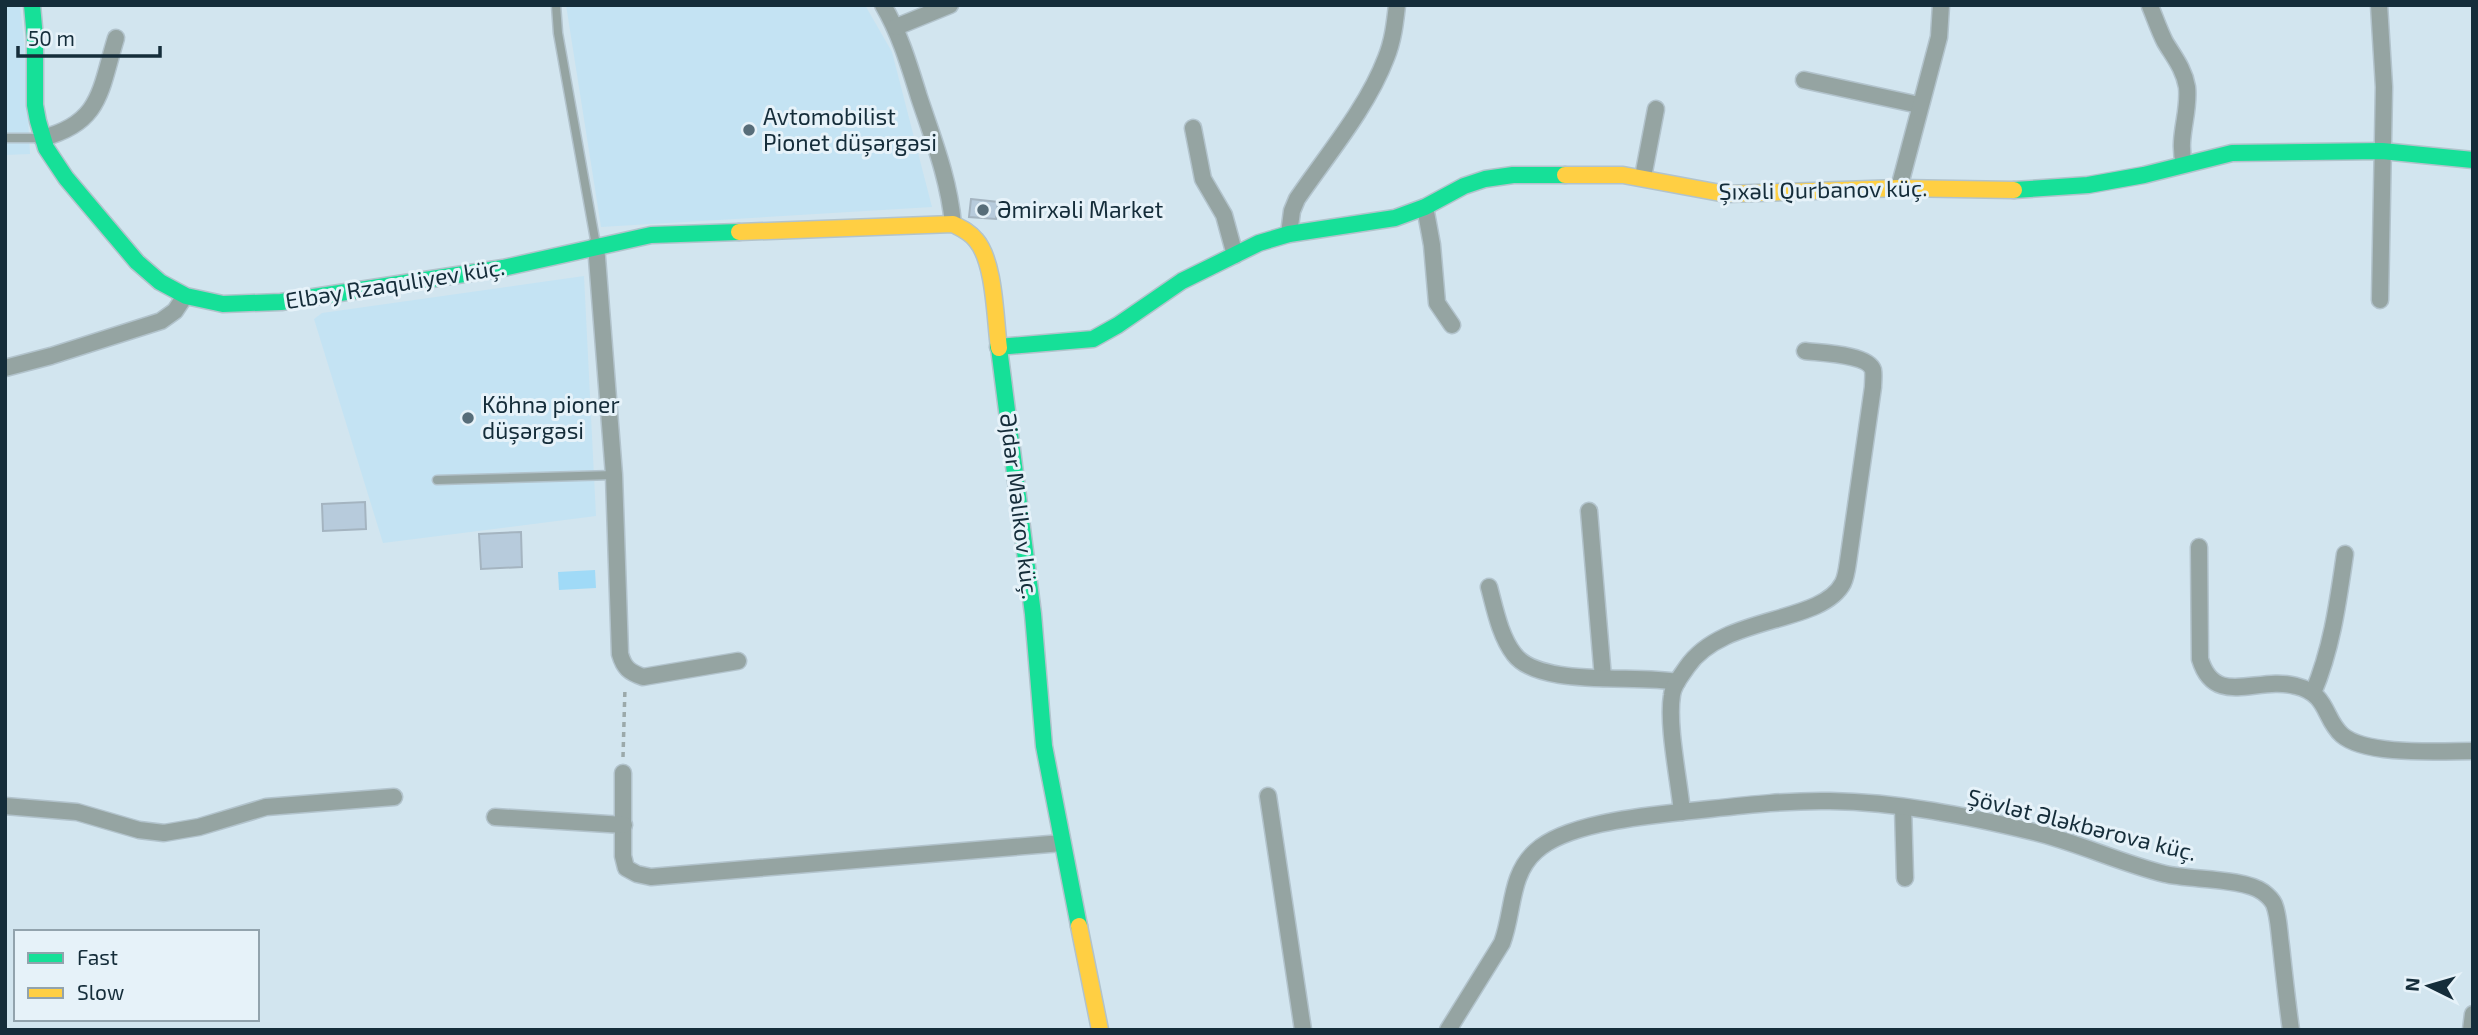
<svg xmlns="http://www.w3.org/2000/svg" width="2478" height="1035" viewBox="0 0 2478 1035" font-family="'Exo 2',sans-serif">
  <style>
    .built { fill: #c4e3f3 }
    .water { fill: #a0daf7 }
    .building { fill: #b7cbdc; stroke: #a4b4c0; stroke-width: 2 }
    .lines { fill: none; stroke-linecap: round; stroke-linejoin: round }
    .lane-casing { stroke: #b2c3cc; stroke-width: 11 }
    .street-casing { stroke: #b2c3cc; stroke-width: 19 }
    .fast-casing { stroke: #b2c3cc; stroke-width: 19 }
    .slow-casing { stroke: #b2c3cc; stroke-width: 19 }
    .path { stroke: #9ba9aa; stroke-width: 3.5; stroke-dasharray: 5 5; stroke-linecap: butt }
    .lane { stroke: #95a4a2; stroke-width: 8 }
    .street { stroke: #95a4a2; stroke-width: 16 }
    .fast { stroke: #16e098; stroke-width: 16 }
    .slow { stroke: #ffcf43; stroke-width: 16 }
    .poi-dot { fill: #576d79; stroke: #e6f2f9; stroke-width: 2.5 }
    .labels { text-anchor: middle; stroke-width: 6; stroke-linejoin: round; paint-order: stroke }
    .poi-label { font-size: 23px; fill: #152d3a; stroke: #e6f2f9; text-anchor: start }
    .street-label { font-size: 23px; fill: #152d3a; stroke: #e6f2f9 }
  </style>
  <rect width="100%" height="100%" fill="#d2e5ef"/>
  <!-- built -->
  <g class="built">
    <polygon points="5,5 20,5 24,42 30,154 5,155"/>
    <polygon points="566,5 865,5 892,52 932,207 601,227"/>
    <polygon points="584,276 596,516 383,543 314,319 322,313"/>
  </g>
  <!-- water -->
  <polygon class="water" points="595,570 596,588 559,590 558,572"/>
  <!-- building -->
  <g class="building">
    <polygon points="971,199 998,202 996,219 969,217"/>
    <polygon points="365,502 366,529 323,531 322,504"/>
    <polygon points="521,532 522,567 481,569 479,534"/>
  </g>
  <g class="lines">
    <!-- lane casing -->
    <g class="lane-casing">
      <g id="lane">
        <polyline points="556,5 558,33 596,245"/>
        <polyline points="5,138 41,138"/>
        <polyline points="437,480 614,475"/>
      </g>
    </g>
    <!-- street casing -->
    <g class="street-casing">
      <g id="street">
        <path d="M883 5C900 34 909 65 919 97 933 139 949 179 953 224"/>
        <polyline points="2379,5 2384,87 2380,300"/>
        <path d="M2150 6C2155 18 2159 30 2165 42 2174 57 2184 69 2187 87 2190 113 2177 137 2184 164"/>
        <polyline points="896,27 950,5"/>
        <polyline points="1804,80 1919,105"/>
        <polyline points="1193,128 1203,179 1224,215 1235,255"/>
        <path d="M42 138C102 123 100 89 116 38"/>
        <polyline points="1643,177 1656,109"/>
        <polyline points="1899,188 1939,37 1941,5"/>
        <polyline points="1425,207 1432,245 1437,303 1452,325"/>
        <path d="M1289 234 1292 211 1297 199C1327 155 1367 108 1386 58 1393 41 1395 23 1397 5"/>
        <path d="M596 245 614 475 620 654C624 668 629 672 643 677L738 661"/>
        <polyline points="5,368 51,356 161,321 175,311 185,296"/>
        <polyline points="1589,511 1603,678"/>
        <path d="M2199 547 2200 659C2215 709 2258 675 2296 686 2329 694 2323 718 2342 735 2366 756 2441 751 2473 751"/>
        <path d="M1489 587C1495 609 1500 636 1514 654 1539 688 1636 674 1677 682"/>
        <path d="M2313 693C2332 648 2338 602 2345 554"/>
        <polyline points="623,773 623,856 626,868 637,874 651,877 1062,843"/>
        <polyline points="1268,796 1303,1030"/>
        <polyline points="5,806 77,812 139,830 164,833 199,827 266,807 394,797"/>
        <polyline points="1903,807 1905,878"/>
        <path d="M1682 812C1679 780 1667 725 1672 695 1673 685 1681 676 1687 667 1723 614 1821 625 1843 583 1846 577 1847 569 1848 562L1873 387C1873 382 1874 375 1873 370 1868 354 1820 353 1805 351"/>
        <polyline points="495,817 624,825"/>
        <path d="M1448 1030 1502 943C1514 912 1509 875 1536 851 1564 825 1635 817 1672 813 1724 808 1778 800 1830 801 1898 802 1968 816 2034 832 2079 843 2120 863 2165 874 2190 880 2244 878 2263 892 2267 895 2272 900 2274 904 2279 916 2279 933 2281 946 2284 974 2287 1002 2291 1030"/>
        <polyline points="2471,1030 2473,1014"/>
      </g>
    </g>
    <!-- fast casing -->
    <g class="fast-casing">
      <g id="fast">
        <polyline points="32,5 35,38 35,105 38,121 46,148 66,178 137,262 160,282 186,296 223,304 281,302 503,268 651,235 739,232"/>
        <polyline points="2014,190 2088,185 2144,175 2232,153 2382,151 2473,160"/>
        <polyline points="998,347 1093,339 1118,325 1182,281 1259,243 1289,234 1395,218 1425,207 1464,186 1485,179 1513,175 1565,175"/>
        <polyline points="999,348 1033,614 1044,746 1079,926"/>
      </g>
    </g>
    <!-- slow casing -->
    <g class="slow-casing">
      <g id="slow">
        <polyline points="1565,175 1623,175 1726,194 1899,188 2014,190"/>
        <path d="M739 232 953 224C961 228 970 232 976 240 995 262 995 319 999 348"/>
        <polyline points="1079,926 1100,1030"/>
      </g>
    </g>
    <!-- path -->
    <polyline class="path" points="623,757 625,687"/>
    <!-- lane -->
    <use href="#lane" class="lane"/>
    <!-- street -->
    <use href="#street" class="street"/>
    <!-- fast -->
    <use href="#fast" class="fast"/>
    <!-- slow -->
    <use href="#slow" class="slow"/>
  </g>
  <!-- markers -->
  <g class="poi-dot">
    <circle cx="749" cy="130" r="7"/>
    <circle cx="983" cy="210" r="7"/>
    <circle cx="468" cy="418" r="7"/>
  </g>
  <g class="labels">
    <!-- poi labels -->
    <g class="poi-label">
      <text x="763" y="125">Avtomobilist<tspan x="763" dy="26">Pionet düşərgəsi</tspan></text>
      <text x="997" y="218">Əmirxəli Market</text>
      <text x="482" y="413">Köhnə pioner<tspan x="482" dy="26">düşərgəsi</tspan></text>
    </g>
    <!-- street labels -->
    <g class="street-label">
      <text transform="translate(1823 190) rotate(-1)" y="8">Şıxəli Qurbanov küç.</text>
      <text transform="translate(395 284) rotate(-9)" y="8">Elbəy Rzaquliyev küç.</text>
      <text transform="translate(1019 506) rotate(83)" y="8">Əjdər Məlikov küç.</text>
      <text transform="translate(2082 825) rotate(14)" y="8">Şövlət Ələkbərova küç.</text>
    </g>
  </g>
  <!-- border -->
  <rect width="2478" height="1035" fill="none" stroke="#152d3a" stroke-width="14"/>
  <!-- legend -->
  <rect x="14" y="930" width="245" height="91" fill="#e6f2f9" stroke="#92a3ad" stroke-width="2"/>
  <rect x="28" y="953" width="35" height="10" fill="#16e098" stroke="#92a3ad" stroke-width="2"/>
  <text x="77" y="965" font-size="21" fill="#152d3a">Fast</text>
  <rect x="28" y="988" width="35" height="10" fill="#ffcf43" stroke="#92a3ad" stroke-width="2"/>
  <text x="77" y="1000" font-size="21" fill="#152d3a">Slow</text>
  <!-- north arrow -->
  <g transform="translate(2429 986) rotate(275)" stroke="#e6f2f9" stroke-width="5" paint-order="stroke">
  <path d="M0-5L12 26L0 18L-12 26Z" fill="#152d3a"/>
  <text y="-10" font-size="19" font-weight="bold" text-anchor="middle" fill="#152d3a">N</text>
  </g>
  <!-- scale -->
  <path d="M18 46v10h142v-10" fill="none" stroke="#152d3a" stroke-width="3.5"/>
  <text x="28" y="46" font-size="21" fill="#152d3a" stroke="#e6f2f9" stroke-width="5" paint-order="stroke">50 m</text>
</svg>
